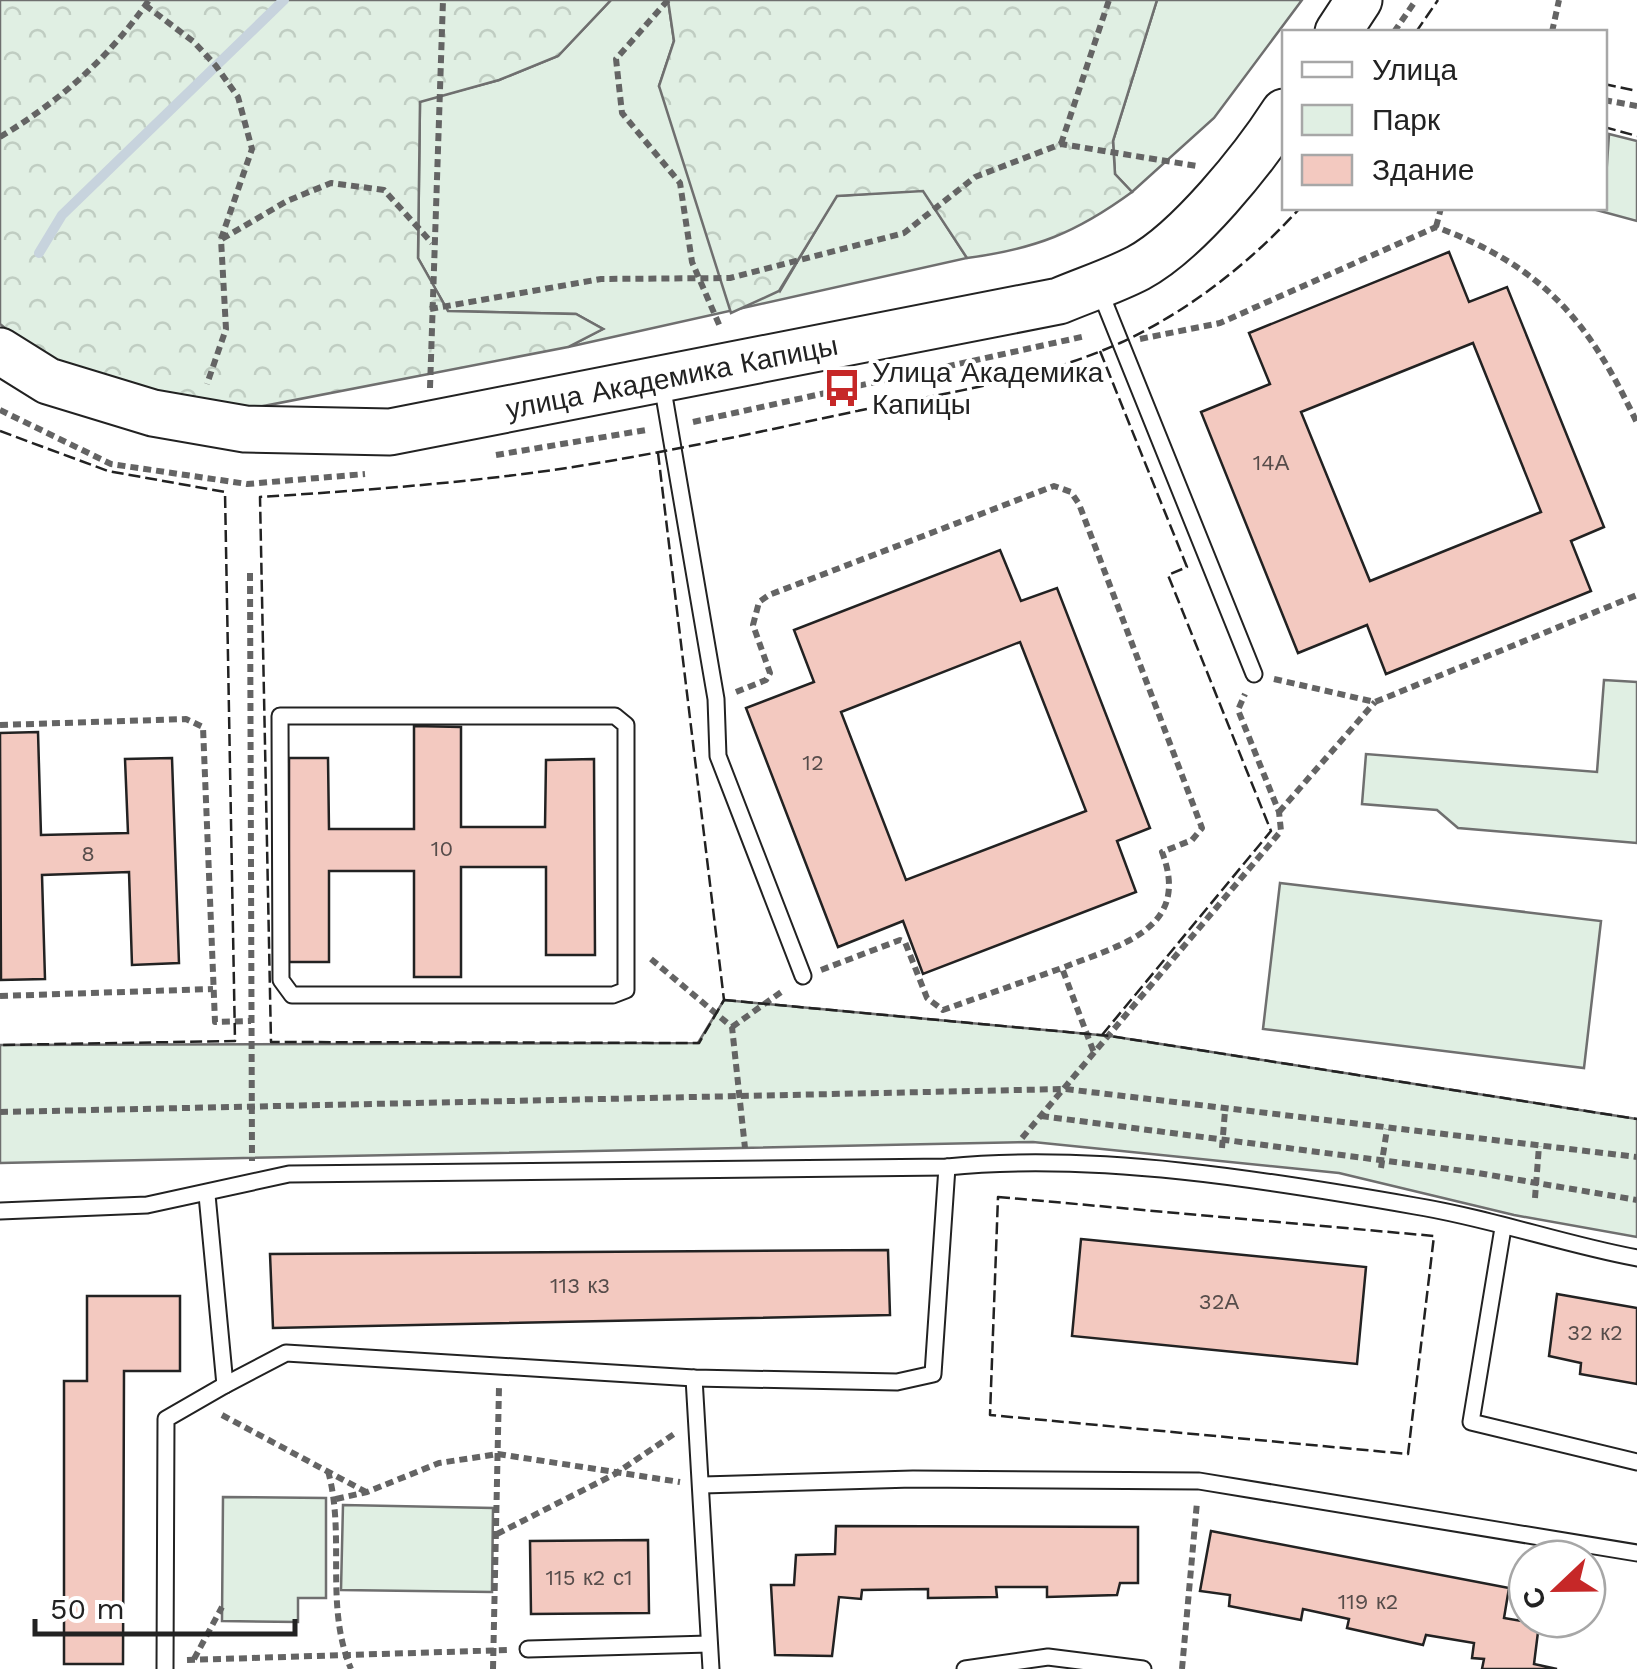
<svg xmlns="http://www.w3.org/2000/svg" width="1637" height="1669" viewBox="0 0 1637 1669" font-family="'Work Sans',sans-serif">
  <style>
    .green { fill: #e0efe3; stroke: #6f6f6f; stroke-width: 2.5 }
    .forest { fill: url(#forest-crowns); stroke: #6f6f6f; stroke-width: 2.5 }
    .lines { fill: none; stroke-linecap: round; stroke-linejoin: round }
    .stream { stroke: #c7d3dd; stroke-width: 10 }
    .building { fill: #f3c9c0; stroke: #222; stroke-width: 2.5; fill-rule: evenodd }
    .lane-casing { stroke: #222; stroke-width: 19 }
    .secondary-casing { stroke: #222; stroke-width: 49 }
    .path { stroke: #646464; stroke-width: 6; stroke-dasharray: 8 5; stroke-linecap: butt }
    .lane { stroke: #fff; stroke-width: 15 }
    .secondary { stroke: #fff; stroke-width: 45 }
    .fence { stroke: #222; stroke-width: 2.5; stroke-dasharray: 12 5; stroke-linecap: butt }
    .labels { text-anchor: middle; stroke-width: 8; stroke-linejoin: round; paint-order: stroke }
    .number-label { font-size: 22px; fill: #564c4a }
    .poi-label { font-size: 28px; fill: #222; stroke: #fff; text-anchor: start }
    .street-label { font-size: 28px; fill: #222; stroke: #fff }
  </style>
  <defs>
    <pattern id="forest-crowns" width="20" height="18" patternUnits="userSpaceOnUse" patternTransform="scale(2.5)"><rect width="20" height="18" fill="#e0efe3"/><path d="M2 6a3 3 0 1 1 6 0M12 15a3 3 0 1 1 6 0" fill="none" stroke="#c0cdc2"/></pattern>
  </defs>
  <rect width="100%" height="100%" fill="#fff"/>
  <!-- green -->
  <g class="green">
    <polygon points="611,0 668,0 674,41 659,86 780,291 836,196 923,190 967,258 568,347 603,329 576,314 448,311 418,258 420,101 499,80 558,56"/>
    <polygon points="1157,0 1302,0 1214,118 1132,192 1115,174 1113,141"/>
    <polygon points="1609,134 1637,141 1637,221 1589,208 1604,208"/>
    <polygon points="1604,680 1637,682 1637,843 1458,828 1437,810 1362,804 1366,754 1597,772"/>
    <polygon points="1280,883 1601,921 1584,1068 1263,1029"/>
    <polygon points="724,1000 1110,1036 1637,1119 1637,1237 1514,1215 1339,1173 1033,1142 0,1163 0,1045 698,1043"/>
    <polygon points="223,1497 326,1498 326,1598 298,1598 298,1622 222,1621"/>
    <polygon points="343,1505 493,1508 492,1592 341,1590"/>
  </g>
  <!-- forest -->
  <g class="forest">
    <polygon points="0,0 611,0 558,56 499,80 420,102 418,258 448,311 576,314 603,329 568,347 238,411 58,371 0,324"/>
    <path d="M668 0H1157L1113 141 1115 174 1132 192C1076 233 1035 249 967 258L923 191 837 196 779 291 731 313 659 86 674 41Z"/>
  </g>
  <g class="lines">
    <!-- stream -->
    <polyline class="stream" points="39,253 62,215 284,0"/>
  </g>
  <!-- building -->
  <g class="building">
    <path d="M1449 252 1469 302 1507 287 1604 527 1571 541 1591 591 1386 674 1367 625 1298 653 1201 412 1270 384 1249 333ZM1473 343 1541 512 1370 581 1301 412Z"/>
    <path d="M1000 550 1021 601 1057 588 1150 828 1117 841 1136 892 923 974 903 921 838 947 746 708 814 682 794 630ZM1020 642 1086 811 906 880 841 712Z"/>
    <polygon points="414,726 461,727 461,827 545,827 546,760 594,759 595,955 546,955 546,867 461,867 461,977 414,977 414,871 329,871 329,962 289,962 289,758 328,758 329,829 414,829"/>
    <polygon points="38,732 41,835 128,833 125,759 172,758 179,963 132,965 129,872 42,875 45,979 1,980 0,733"/>
    <polygon points="1081,1239 1366,1267 1357,1364 1072,1336"/>
    <polygon points="888,1250 890,1315 273,1328 270,1254"/>
    <polygon points="1557,1294 1637,1308 1637,1384 1580,1374 1581,1363 1549,1356"/>
    <polygon points="87,1296 180,1296 180,1371 124,1371 123,1664 64,1664 64,1381 87,1381"/>
    <polygon points="836,1526 1138,1527 1138,1583 1120,1583 1117,1595 1047,1597 1047,1587 996,1587 997,1597 928,1598 928,1589 862,1590 861,1599 839,1597 832,1656 775,1655 771,1585 794,1585 796,1555 835,1554"/>
    <polygon points="1211,1531 1509,1588 1504,1618 1539,1624 1534,1664 1557,1669 1482,1669 1484,1659 1472,1658 1474,1643 1426,1635 1423,1645 1347,1628 1349,1619 1303,1609 1301,1620 1229,1606 1230,1595 1200,1591"/>
    <polygon points="648,1540 649,1613 531,1614 530,1541"/>
  </g>
  <g class="lines">
    <!-- lane casing -->
    <g class="lane-casing">
      <g id="lane">
        <polyline points="1099,289 1254,674"/>
        <polyline points="662,384 716,699 718,756 803,976"/>
        <polygon points="280,716 615,716 626,725 626,990 613,995 292,995 281,980"/>
        <path d="M0 1211 147 1205 289 1174 947 1167C1096 1152 1267 1180 1415 1206 1490 1218 1562 1244 1637 1258"/>
        <polyline points="1503,1228 1471,1422 1637,1462"/>
        <polyline points="694,1378 711,1669"/>
        <polyline points="225,1385 286,1353 694,1378 897,1382 933,1374 947,1167"/>
        <polyline points="703,1485 913,1479 1199,1481 1637,1553"/>
        <polyline points="528,1649 709,1644"/>
        <polyline points="165,1669 166,1419 225,1385 207,1195"/>
        <polyline points="965,1669 1048,1657 1143,1669"/>
      </g>
    </g>
    <!-- secondary casing -->
    <g class="secondary-casing">
      <g id="secondary">
        <polyline points="1338,32 1359,0"/>
        <path id="s1" d="M0 351 48 381 153 413 245 429 390 432 1059 301C1085 290 1113 281 1138 268 1188 241 1253 160 1284 112"/>
      </g>
    </g>
    <!-- path -->
    <g class="path">
      <polyline points="668,0 616,59 622,113 680,183 692,262 721,329"/>
      <polyline points="145,5 194,42 216,66 238,97 252,149 221,239 226,329 207,384"/>
      <polyline points="1394,32 1416,0"/>
      <polyline points="1552,32 1559,0"/>
      <polyline points="1604,100 1637,106"/>
      <path d="M0 137C60 101 109 58 149 0"/>
      <polyline points="1061,144 1109,0"/>
      <polyline points="1436,227 1441,208"/>
      <polyline points="222,239 287,201 331,183 384,190 432,243"/>
      <polyline points="430,309 601,279 730,278 904,233 975,177 1061,144 1197,166"/>
      <path d="M1140 339 1220 323 1436 227C1544 267 1589 321 1637 423"/>
      <polyline points="430,388 443,0"/>
      <polyline points="0,410 111,464 247,484 365,474"/>
      <polyline points="693,422 1086,336"/>
      <polyline points="496,455 646,430"/>
      <polyline points="250,573 252,1161"/>
      <polyline points="1274,679 1375,702 1637,595"/>
      <path d="M736 692 766 680 770 673 753 625 759 602 769 595 1054 486 1071 492 1079 504 1202 828 1192 840 1162 852C1192 930 1119 945 1062 968"/>
      <polyline points="0,725 186,719 203,727 215,1022 251,1021"/>
      <polyline points="1279,812 1375,702"/>
      <polyline points="651,959 732,1027 745,1148"/>
      <polyline points="821,970 900,940 905,942 927,998 943,1010 1062,968 1094,1053"/>
      <polyline points="0,996 213,989"/>
      <polyline points="732,1027 784,990"/>
      <polyline points="0,1112 1065,1089 1637,1157"/>
      <polyline points="1041,1116 1472,1172 1637,1200"/>
      <polyline points="1022,1138 1281,831 1279,812 1238,710 1245,694"/>
      <polyline points="1222,1148 1225,1111"/>
      <polyline points="1381,1168 1387,1129"/>
      <polyline points="1535,1198 1539,1146"/>
      <polyline points="222,1415 366,1492"/>
      <path d="M328 1471C346 1536 324 1605 351 1669"/>
      <polyline points="336,1499 367,1492 439,1463 498,1454 680,1482"/>
      <polyline points="497,1534 615,1474 674,1434"/>
      <polyline points="194,1659 222,1607"/>
      <polyline points="187,1660 509,1650"/>
      <polyline points="493,1669 499,1387"/>
      <polyline points="1182,1669 1197,1502"/>
    </g>
    <!-- lane -->
    <use href="#lane" class="lane"/>
    <!-- secondary -->
    <use href="#secondary" class="secondary"/>
    <!-- fence -->
    <g class="fence">
      <polyline points="1416,32 1438,0"/>
      <polyline points="1604,84 1637,91"/>
      <polyline points="1604,127 1637,136"/>
      <polyline points="1100,351 1187,567 1168,575 1271,831 1102,1035"/>
      <polyline points="0,431 108,471 225,492 235,1041 0,1045"/>
      <path d="M658 453 724 1000 699 1043 271 1042 260 497C355 491 451 484 546 471 651 456 754 433 857 411 945 393 1038 380 1120 343 1189 311 1250 263 1300 208"/>
      <polyline points="724,1000 1110,1036 1637,1119"/>
      <polygon points="998,1197 1434,1236 1408,1454 990,1415"/>
    </g>
  </g>
  <!-- icons -->
  <defs>
    <g id="bus-bare" transform="scale(3)"><path d="M-5-6H5V4H4V6H2V4H-2V6H-4V4H-5ZM-3.5-4V0h7V-4ZM-3.5 1.2v1.5H-2V1.2ZM2 1.2v1.5H3.5V1.2Z" fill="#c62828" stroke="#fff" stroke-width="2.5" paint-order="stroke"/></g>
  </defs>
  <g fill-rule="evenodd">
    <use href="#bus-bare" x="842" y="388"/>
  </g>
  <g class="labels">
    <!-- number labels -->
    <g class="number-label">
      <text x="1271" y="470">14А</text>
      <text x="813" y="770">12</text>
      <text x="442" y="856">10</text>
      <text x="88" y="861">8</text>
      <text x="580" y="1293">113 к3</text>
      <text x="1219" y="1309">32А</text>
      <text x="1595" y="1340">32 к2</text>
      <text x="589" y="1585">115 к2 с1</text>
      <text x="1368" y="1609">119 к2</text>
    </g>
    <!-- poi labels -->
    <g class="poi-label">
      <text x="872" y="382">Улица Академика<tspan x="872" dy="32">Капицы</tspan></text>
    </g>
    <!-- street labels -->
    <g class="street-label">
      <text dy="10" stroke="none"><textPath href="#s1" startOffset="692">улица Академика Капицы</textPath></text>
    </g>
  </g>
  <!-- legend -->
  <rect x="1282" y="30" width="325" height="180" fill="#ffffff" stroke="#a7a7a7" stroke-width="2.5"/>
  <rect x="1302" y="62" width="50" height="15" fill="#ffffff" stroke="#a7a7a7" stroke-width="2.5"/>
  <text x="1372" y="80" font-size="30" fill="#222222">Улица</text>
  <rect x="1302" y="105" width="50" height="30" fill="#e0efe3" stroke="#a7a7a7" stroke-width="2.5"/>
  <text x="1372" y="130" font-size="30" fill="#222222">Парк</text>
  <rect x="1302" y="155" width="50" height="30" fill="#f3c9c0" stroke="#a7a7a7" stroke-width="2.5"/>
  <text x="1372" y="180" font-size="30" fill="#222222">Здание</text>
  <!-- north arrow -->
  <g transform="translate(1557 1589) rotate(248)"><circle r="48" fill="#ffffff" stroke="#a7a7a7" stroke-width="2.5"/>
  <path d="M0-8L18 38L0 25L-18 38Z" fill="#c62828"/>
  <text y="-15" font-size="28" font-weight="bold" text-anchor="middle" fill="#222222">С</text>
  </g>
  <!-- scale -->
  <path d="M35 1619v15h260v-15" fill="none" stroke="#222222" stroke-width="5"/>
  <text x="50" y="1619" font-size="30" fill="#222222" stroke="#ffffff" stroke-width="8" paint-order="stroke">50 m</text>
</svg>
